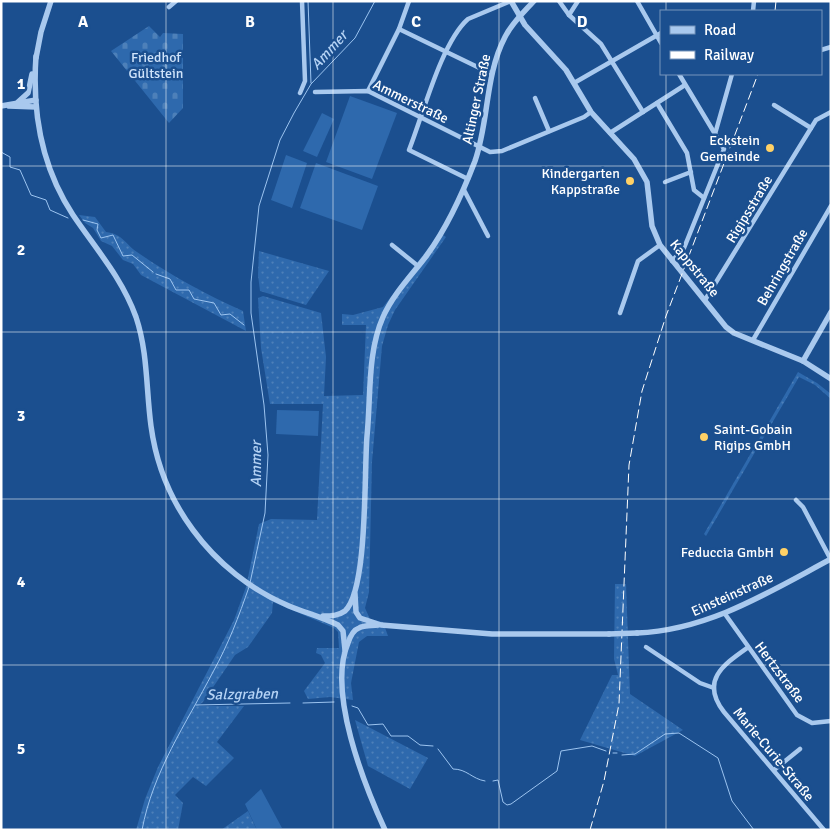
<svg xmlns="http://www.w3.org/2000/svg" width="832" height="831" viewBox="0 0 832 831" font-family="Signika,sans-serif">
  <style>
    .grass { fill: url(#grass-dots) }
    .cemetery { fill: url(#cemetery-stones) }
    .garden { fill: #2e69ad }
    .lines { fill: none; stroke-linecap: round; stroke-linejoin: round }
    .stream { stroke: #9cc4f0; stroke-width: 1 }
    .minor { stroke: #a9c9ee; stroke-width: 4.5 }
    .tertiary { stroke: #a9c9ee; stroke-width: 5.5 }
    .rail { stroke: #fff; stroke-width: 1; stroke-dasharray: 9 4; stroke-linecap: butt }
    .tertiary-bridge { stroke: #a9c9ee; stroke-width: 5.5 }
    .grid { fill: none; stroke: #fff; stroke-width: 1; stroke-opacity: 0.55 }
    .poi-dot { fill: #ffd166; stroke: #1b4f8f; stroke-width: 2 }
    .labels { text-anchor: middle; stroke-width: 5; stroke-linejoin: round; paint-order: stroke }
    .park-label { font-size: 14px; fill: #cfe3fa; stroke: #1b4f8f }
    .street-label { font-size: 14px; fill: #fff; stroke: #1b4f8f }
    .poi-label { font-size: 14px; fill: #fff; stroke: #1b4f8f; text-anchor: end }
    .water-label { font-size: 15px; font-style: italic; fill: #b5d3f5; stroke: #1b4f8f }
    .grid-label { font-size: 16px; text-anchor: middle; font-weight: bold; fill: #fff; stroke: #1b4f8f; stroke-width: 5; stroke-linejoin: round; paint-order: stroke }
  </style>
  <defs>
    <pattern id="grass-dots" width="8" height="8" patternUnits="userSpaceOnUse" patternTransform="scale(1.25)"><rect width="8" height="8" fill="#2e69ad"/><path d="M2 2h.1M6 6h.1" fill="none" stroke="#4d80b9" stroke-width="1.8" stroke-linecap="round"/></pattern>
    <pattern id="cemetery-stones" width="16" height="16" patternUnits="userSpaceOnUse" patternTransform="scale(1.25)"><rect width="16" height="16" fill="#2e69ad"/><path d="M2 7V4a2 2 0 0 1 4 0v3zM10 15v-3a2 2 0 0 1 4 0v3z" fill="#4d80b9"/></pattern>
  </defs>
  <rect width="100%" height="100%" fill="#1b4f8f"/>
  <!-- grass -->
  <g class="grass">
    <path d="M79 215 95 217 106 232C124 235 123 242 137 252 170 275 207 295 243 311L246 331 141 275 133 264 123 260 112 246 101 241 93 228 85 223Z"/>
    <polygon points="440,233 446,237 395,310 388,325 382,346 372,462 369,592 365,608 370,619 383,622 388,636 367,636 359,642 351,683 353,700 330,697 308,699 304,691 325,663 321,655 316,653 317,648 339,648 338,632 334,628 273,602 272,613 248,647 235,655 203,702 198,706 244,706 217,742 234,758 206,786 193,777 175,795 183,803 178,830 136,830 145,799 158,767 234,620 246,587 259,524 271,519 317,520 323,404 270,404 261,348 258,298 263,296 321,313 326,357 324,396 363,395 366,325 342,325 342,314 353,315 383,307"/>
    <polygon points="259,251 329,271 306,305 260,291 258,275"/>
    <polygon points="798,372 817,383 831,394 831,399 815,385 799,377 706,536 704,534"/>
    <polygon points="615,584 626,584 630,694 683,730 635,756 580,740 612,675 618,675 614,659"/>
    <polygon points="355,720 428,758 410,789 368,766"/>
    <polygon points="248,811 257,830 221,830"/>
  </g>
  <!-- cemetery -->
  <polygon class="cemetery" points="149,26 160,37 163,33 183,34 183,108 169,123 111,51"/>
  <!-- garden -->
  <g class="garden">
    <polygon points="350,96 397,113 372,179 326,162"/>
    <polygon points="322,113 334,119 317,157 303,151"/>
    <polygon points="286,155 307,163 292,208 271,200"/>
    <polygon points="316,163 378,186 362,230 300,208"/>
    <polygon points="277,410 319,411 318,436 276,434"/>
    <polygon points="261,789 282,828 257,830 245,804"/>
  </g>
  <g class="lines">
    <!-- stream -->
    <g class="stream">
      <polyline points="308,1 311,83"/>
      <polyline points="1,152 10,157 10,167 20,170 31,195 46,200 50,210 68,218"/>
      <polyline points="83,220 98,224 97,230 101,238 113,235 123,256 132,255 153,272"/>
      <polyline points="156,274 170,279 176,290 189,290 194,299 214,303 221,315 230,314 244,325"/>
      <polyline points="250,583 265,513 268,455 264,405 251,313 251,282 259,206 280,140 294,113 311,84 355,38 375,1"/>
      <polyline points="303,703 334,702"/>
      <polyline points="196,705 290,703"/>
      <polyline points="352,706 358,708 368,725 383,724 391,736 408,736 420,745 433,746"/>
      <path d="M438 749 453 769C467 769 472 779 485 781"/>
      <polyline points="613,753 617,753"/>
      <polyline points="622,755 635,754 665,734 679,733 718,758 732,801 754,830"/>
      <polyline points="493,781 498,780 503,802 507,805 511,804 557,771 561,751 592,746 606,751"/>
      <path d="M142 830C153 771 186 724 213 672 228 645 239 616 249 587"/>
    </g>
    <!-- minor -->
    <g class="minor">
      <polyline points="559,1 569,15 601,44 643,112"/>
      <polyline points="637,1 661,43"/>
      <polyline points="169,7 176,1"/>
      <polyline points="753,11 754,1"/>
      <polyline points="569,15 578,1"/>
      <polyline points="399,29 492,74"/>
      <polyline points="821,50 831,47"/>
      <polyline points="574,83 661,33"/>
      <polyline points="368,91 399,29 409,1"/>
      <polyline points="315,92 368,91 490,152 502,151 584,117 591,112"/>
      <polyline points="300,93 305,81 302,1"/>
      <polyline points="535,98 549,131"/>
      <polyline points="657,103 687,153 694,190 704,198"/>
      <polyline points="774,105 811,128"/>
      <polyline points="610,133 685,85"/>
      <polyline points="715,134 732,74"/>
      <path d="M468 179 409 150C423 115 441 43 468 19L511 1"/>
      <polyline points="665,182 691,172"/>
      <polyline points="464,190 488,236"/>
      <polyline points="392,245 418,266"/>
      <polyline points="672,261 684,248 724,149 679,74"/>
      <polyline points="705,300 816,120 831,112"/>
      <polyline points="620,313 638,261 660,245"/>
      <polyline points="753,340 831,206"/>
      <polyline points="796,500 803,507 831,560"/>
      <polyline points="725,614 797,715 812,723 831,721"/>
      <polyline points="646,647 700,683 714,688"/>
      <path d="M747 648C723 665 700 681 724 712L824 830"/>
      <polyline points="774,770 800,749"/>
    </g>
    <!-- tertiary -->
    <g class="tertiary">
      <polyline points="511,1 525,25 566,70 591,112 634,159 647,182 652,226 660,245 726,327 734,333 803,361 831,379"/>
      <path d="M36 56C32 112 42 168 73 215 96 249 122 278 136 317 148 353 146 389 151 426 156 463 170 499 193 530 217 563 251 590 289 606 306 613 322 617 338 625L343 631 345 650"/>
      <polyline points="36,58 41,32 51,1"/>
      <polyline points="18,102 28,93 32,74"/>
      <polyline points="1,106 36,100"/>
      <polyline points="9,106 36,107"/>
      <polyline points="803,361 831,312"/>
      <polyline points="355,594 356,612 360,618 381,625 492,634 609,634"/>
      <path d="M323 616C331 616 338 616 345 611 368 590 364 471 367 436 371 398 367 353 383 317 393 294 412 275 427 255 448 226 462 195 475 161 489 121 485 75 505 37 512 23 524 12 534 1"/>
      <path d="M378 625C372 626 364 625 359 628 353 630 350 637 348 643 327 692 364 784 385 830"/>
      <path d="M637 633C709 630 769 592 831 559"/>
    </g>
    <!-- rail -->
    <g class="rail">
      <polyline points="775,11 776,1"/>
      <polyline points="590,830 604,781 619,704 629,465 642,391 666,316 758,74"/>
    </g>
    <!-- tertiary-bridge -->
    <polyline class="tertiary-bridge" points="609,634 637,633"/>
  </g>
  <!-- grid -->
  <path class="grid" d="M166 1V830M333 1V830M499 1V830M666 1V11M666 74V830M1 166H831M1 332H831M1 499H831M1 665H831"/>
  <!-- markers -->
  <g class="poi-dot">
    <circle cx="770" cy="148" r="5"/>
    <circle cx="630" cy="181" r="5"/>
    <circle cx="704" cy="437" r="5"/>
    <circle cx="784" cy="552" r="5"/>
  </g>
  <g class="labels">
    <!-- park labels -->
    <g class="park-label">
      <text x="156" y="62">Friedhof<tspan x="156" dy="16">Gültstein</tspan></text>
    </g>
    <!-- street labels -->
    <g class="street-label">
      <text transform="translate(476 99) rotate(-78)" y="5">Altinger Straße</text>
      <text transform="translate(411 101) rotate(26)" y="5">Ammerstraße</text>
      <text transform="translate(749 209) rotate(-59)" y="5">Rigipsstraße</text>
      <text transform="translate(782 267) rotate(-60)" y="5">Behringstraße</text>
      <text transform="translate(695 268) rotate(51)" y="5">Kappstraße</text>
      <text transform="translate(732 594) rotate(-24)" y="5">Einsteinstraße</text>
      <text transform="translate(780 672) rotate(53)" y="5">Hertzstraße</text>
      <text transform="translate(774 754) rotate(50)" y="5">Marie-Curie-Straße</text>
    </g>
    <!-- poi labels -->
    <g class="poi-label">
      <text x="760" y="145">Eckstein<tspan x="760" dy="16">Gemeinde</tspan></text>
      <text x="620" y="178">Kindergarten<tspan x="620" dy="16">Kappstraße</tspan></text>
      <text x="714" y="434" text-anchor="start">Saint-Gobain<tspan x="714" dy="16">Rigips GmbH</tspan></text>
      <text x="774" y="557">Feduccia GmbH</text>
    </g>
    <!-- water labels -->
    <g class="water-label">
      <text transform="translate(329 50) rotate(-48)" y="5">Ammer</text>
      <text transform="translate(256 464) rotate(-90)" y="5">Ammer</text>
      <text transform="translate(242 694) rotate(-1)" y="5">Salzgraben</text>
    </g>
  </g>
  <g class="grid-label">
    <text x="83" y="27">A</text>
    <text x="250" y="27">B</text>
    <text x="416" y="27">C</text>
    <text x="582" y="27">D</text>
    <text x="21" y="89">1</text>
    <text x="21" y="255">2</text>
    <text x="21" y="421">3</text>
    <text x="21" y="587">4</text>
    <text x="21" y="754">5</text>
  </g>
  <!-- border -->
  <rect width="832" height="831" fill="none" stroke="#ffffff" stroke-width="5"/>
  <!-- legend -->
  <rect x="660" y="10" width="162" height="65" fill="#1b4f8f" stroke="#7695bc"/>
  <rect x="670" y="26" width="25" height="8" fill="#a9c9ee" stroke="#7695bc"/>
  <text x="704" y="35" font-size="15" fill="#ffffff">Road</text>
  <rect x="670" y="51" width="25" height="8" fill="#ffffff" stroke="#7695bc"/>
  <text x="704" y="60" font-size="15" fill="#ffffff">Railway</text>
</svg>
